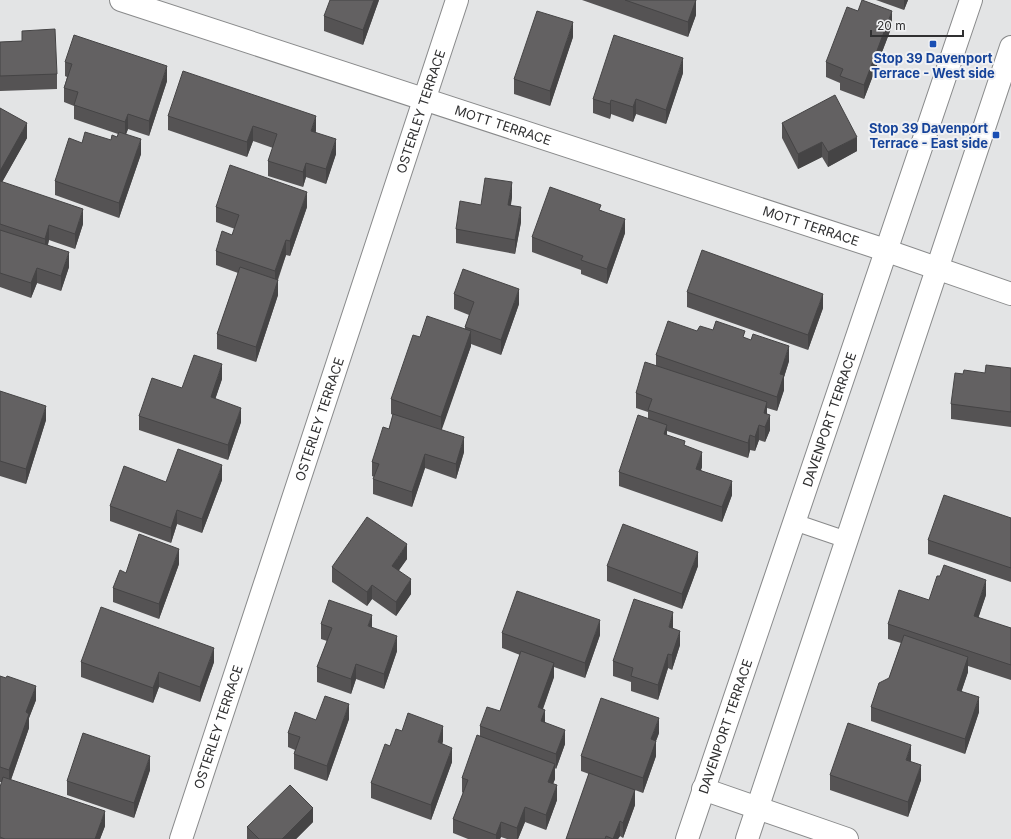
<svg xmlns="http://www.w3.org/2000/svg" width="1011" height="839" viewBox="0 0 1011 839" font-family="Inter,sans-serif">
  <style>
    .lines { fill: none; stroke-linecap: round; stroke-linejoin: round }
    .service-casing { stroke: #898a8b; stroke-width: 18 }
    .minor-casing { stroke: #898a8b; stroke-width: 24 }
    .service { stroke: #fff; stroke-width: 16 }
    .minor { stroke: #fff; stroke-width: 22 }
    .wall { fill: #555354 }
    .shaded-wall { fill: #454445 }
    .building { fill: #636162; stroke: #454445 }
    .transit-dot { fill: #1a4fb4; stroke: #f0f1f3; stroke-width: 1.5 }
    .labels { text-anchor: middle; stroke-width: 4; stroke-linejoin: round; paint-order: stroke }
    .transit-label { font-size: 13px; font-weight: bold; fill: #164399; stroke: #f0f1f3 }
    .street-label { font-size: 13px; fill: #303031; stroke: #f0f1f3 }
  </style>
  <rect width="100%" height="100%" fill="#e3e4e5"/>
  <g class="lines">
    <!-- service casing -->
    <g class="service-casing">
      <polyline id="service" points="794,522 847,540"/>
    </g>
    <!-- minor casing -->
    <g class="minor-casing">
      <g id="minor">
        <path id="s1" d="M121 0 876 247 1011 294"/>
        <polyline points="703,789 847,839"/>
        <path id="s2" d="M181 839 457 0"/>
        <path id="s3" d="M687 839 971 0"/>
        <polyline points="747,839 1011,47"/>
      </g>
    </g>
    <!-- service -->
    <use href="#service" class="service"/>
    <!-- minor -->
    <use href="#minor" class="minor"/>
  </g>
  <!-- wall -->
  <g class="wall">
    <polygon points="379,0 363,45 324,31 324,16"/>
    <polygon points="582,0 696,0 696,15 688,37"/>
    <polygon points="876,0 908,0 904,10"/>
    <polygon points="892,26 864,99 840,90 840,83 826,77 826,62"/>
    <polygon points="22,31 57,74 57,89 0,91 0,42 22,41"/>
    <polygon points="573,37 550,106 514,94 514,79"/>
    <polygon points="65,62 167,81 149,136 128,129 126,134 141,154 119,218 55,195 55,181 82,143 111,140 117,137 118,134 74,119 74,106 64,102 64,88 67,77 65,76"/>
    <polygon points="683,73 666,124 636,114 633,122 611,114 610,119 593,113 593,99"/>
    <polygon points="0,108 27,138 2,182 83,224 75,249 49,240 48,245 69,267 61,291 37,283 31,298 0,287"/>
    <polygon points="168,116 316,131 315,132 336,154 326,184 306,177 303,187 268,176 268,161 273,148 253,141 247,157 168,130"/>
    <polygon points="782,123 857,151 828,167 822,157 798,169 782,138"/>
    <polygon points="512,197 511,205 521,222 515,254 456,243 456,229 481,205"/>
    <polygon points="216,207 307,207 290,256 286,255 278,280 278,295 256,362 217,349 217,334 238,273 216,265 216,251 232,235 235,229 216,222"/>
    <polygon points="601,210 625,233 607,284 581,274 581,270 532,252 532,237"/>
    <polygon points="687,292 823,308 808,350 687,307"/>
    <polygon points="454,294 519,304 501,355 471,344 471,346 441,430 464,452 456,479 425,468 412,507 373,494 373,479 374,477 372,476 372,462 389,429 393,415 391,414 391,399 420,337 465,329 465,327 469,315 454,309"/>
    <polygon points="713,330 745,338 789,361 784,377 784,390 777,411 767,408 767,414 770,430 765,442 759,440 755,451 750,450 748,458 667,431 667,435 685,446 702,467 701,470 732,495 722,522 619,486 619,472 648,419 648,412 636,408 636,393 656,366 656,355 697,331"/>
    <polygon points="1011,368 1011,427 951,419 951,404 985,373"/>
    <polygon points="222,379 215,399 241,422 228,460 139,430 139,416 182,388"/>
    <polygon points="0,391 46,420 26,484 0,476"/>
    <polygon points="222,480 202,533 177,524 171,543 110,521 110,506 166,482"/>
    <polygon points="1011,518 1011,582 928,554 928,540"/>
    <polygon points="407,559 399,570 411,594 396,616 372,599 367,606 332,582 332,567"/>
    <polygon points="179,564 159,619 113,602 113,588 126,573"/>
    <polygon points="607,566 698,566 682,609 607,581"/>
    <polygon points="986,595 978,618 1011,628 1011,680 968,666 968,672 961,692 979,712 965,754 871,721 871,707 889,678 901,643 888,639 888,624"/>
    <polygon points="321,624 372,628 397,651 384,689 356,679 351,694 317,682 317,667 327,641 321,639"/>
    <polygon points="673,627 673,628 680,645 672,670 668,668 658,700 631,691 631,682 613,676 613,661"/>
    <polygon points="502,633 600,635 585,678 554,667 554,677 543,709 545,722 565,744 556,769 555,768 555,779 553,784 557,800 546,830 525,822 518,839 507,839 501,837 500,839 468,839 453,833 453,819 463,793 462,792 462,778 480,736 480,726 500,711 520,655 502,648"/>
    <polygon points="81,662 214,662 200,702 159,687 153,703 81,677"/>
    <polygon points="0,676 36,700 29,718 29,728 11,780 105,826 100,839 0,839 0,787 2,782 0,782"/>
    <polygon points="349,719 327,781 294,769 294,754 295,750 288,747 288,733 316,720"/>
    <polygon points="402,731 443,741 442,744 452,762 431,820 371,798 371,783"/>
    <polygon points="659,733 656,741 656,756 643,793 635,790 635,805 623,838 620,836 618,839 566,839 589,774 581,771 581,756"/>
    <polygon points="911,760 910,762 921,780 908,817 830,790 830,775"/>
    <polygon points="150,770 134,818 67,795 67,781"/>
    <polygon points="313,822 296,839 247,839 247,827"/>
  </g>
  <!-- shaded-wall -->
  <g class="shaded-wall">
    <polygon points="374,0 379,0 363,45 363,30"/>
    <polygon points="696,0 696,15 688,37 688,22"/>
    <polygon points="904,0 908,0 904,10"/>
    <polygon points="892,11 892,26 864,99 864,85"/>
    <polygon points="573,22 573,37 550,106 550,91"/>
    <polygon points="683,58 683,73 666,124 666,110"/>
    <polygon points="167,66 167,81 149,136 149,121"/>
    <polygon points="636,99 636,114 633,122 633,107"/>
    <polygon points="611,100 611,114 610,119 610,104"/>
    <polygon points="128,114 128,129 125,137 125,122"/>
    <polygon points="316,116 316,131 311,146 311,131"/>
    <polygon points="27,123 27,138 0,186 0,171"/>
    <polygon points="253,126 253,141 247,157 247,142"/>
    <polygon points="857,137 857,151 828,167 828,152"/>
    <polygon points="141,139 141,154 119,218 119,203"/>
    <polygon points="336,139 336,154 326,184 326,169"/>
    <polygon points="822,142 822,157 798,169 798,154"/>
    <polygon points="306,163 306,177 303,187 303,172"/>
    <polygon points="512,182 512,197 508,219 508,205"/>
    <polygon points="307,192 307,207 290,256 290,241"/>
    <polygon points="521,207 521,222 515,254 515,240"/>
    <polygon points="83,209 83,224 75,249 75,234"/>
    <polygon points="625,219 625,233 607,284 607,269"/>
    <polygon points="49,225 49,240 45,254 45,239"/>
    <polygon points="286,240 286,255 275,286 275,271"/>
    <polygon points="69,252 69,267 61,291 61,276"/>
    <polygon points="37,268 37,283 31,298 31,283"/>
    <polygon points="278,280 278,295 256,362 256,347"/>
    <polygon points="519,289 519,304 501,355 501,340"/>
    <polygon points="823,294 823,308 808,350 808,335"/>
    <polygon points="471,331 471,346 441,432 441,417"/>
    <polygon points="789,346 789,361 784,377 784,390 777,411 777,397 780,374"/>
    <polygon points="222,364 222,379 211,412 211,397"/>
    <polygon points="767,402 767,417 764,428 764,413"/>
    <polygon points="46,406 46,420 26,484 26,469"/>
    <polygon points="241,408 241,422 228,460 228,445"/>
    <polygon points="770,415 770,430 765,442 765,427"/>
    <polygon points="667,425 667,440 664,434"/>
    <polygon points="759,425 759,440 755,451 755,437"/>
    <polygon points="750,435 750,450 748,458 748,443"/>
    <polygon points="464,437 464,452 456,479 456,464"/>
    <polygon points="702,452 702,467 696,483 696,469"/>
    <polygon points="425,454 425,468 412,507 412,492"/>
    <polygon points="222,465 222,480 202,533 202,519"/>
    <polygon points="732,481 732,495 722,522 722,507"/>
    <polygon points="177,510 177,524 171,543 171,528"/>
    <polygon points="407,544 407,559 392,580 392,566"/>
    <polygon points="179,549 179,564 159,619 159,604"/>
    <polygon points="698,552 698,566 682,609 682,594"/>
    <polygon points="411,579 411,594 396,616 396,602"/>
    <polygon points="986,580 986,595 974,631 974,616"/>
    <polygon points="372,585 372,599 367,606 367,592"/>
    <polygon points="673,612 673,627 669,641 669,627"/>
    <polygon points="372,615 372,629 368,626"/>
    <polygon points="600,620 600,635 585,678 585,663"/>
    <polygon points="680,631 680,645 672,670 672,655"/>
    <polygon points="397,636 397,651 384,689 384,674"/>
    <polygon points="214,648 214,662 200,702 200,687"/>
    <polygon points="668,654 668,668 658,700 658,685"/>
    <polygon points="968,657 968,672 957,705 957,690"/>
    <polygon points="554,663 554,677 538,722 538,707"/>
    <polygon points="356,664 356,679 351,694 351,679"/>
    <polygon points="159,672 159,687 153,703 153,688"/>
    <polygon points="36,686 36,700 29,718 29,728 9,785 9,770 26,712"/>
    <polygon points="979,697 979,712 965,754 965,739"/>
    <polygon points="349,704 349,719 327,781 327,766"/>
    <polygon points="545,710 545,725 541,721"/>
    <polygon points="659,718 659,733 651,754 651,739"/>
    <polygon points="443,726 443,741 438,757 438,742"/>
    <polygon points="565,730 565,744 556,769 556,754"/>
    <polygon points="656,741 656,756 643,793 643,778"/>
    <polygon points="911,745 911,760 906,775 906,760"/>
    <polygon points="452,748 452,762 431,820 431,805"/>
    <polygon points="150,756 150,770 134,818 134,803"/>
    <polygon points="555,764 555,779 548,796 548,782"/>
    <polygon points="921,765 921,780 908,817 908,802"/>
    <polygon points="557,785 557,800 546,830 546,815"/>
    <polygon points="635,790 635,805 623,838 623,823"/>
    <polygon points="525,807 525,822 518,839 517,839 517,828"/>
    <polygon points="313,808 313,822 296,839 282,839"/>
    <polygon points="105,811 105,826 100,839 95,839"/>
    <polygon points="620,821 620,836 618,839 613,839"/>
    <polygon points="501,822 501,837 500,839 496,839 496,835"/>
  </g>
  <!-- building -->
  <g class="building">
    <polygon points="330,0 374,0 363,30 324,16"/>
    <polygon points="625,0 696,0 688,22"/>
    <polygon points="862,0 892,11 864,85 840,76 843,69 826,62 847,7 858,11"/>
    <polygon points="537,11 573,22 550,91 514,79"/>
    <polygon points="55,29 57,74 0,76 0,42 22,41 22,31"/>
    <polygon points="74,35 167,66 149,121 128,114 125,122 74,105 78,92 64,88 72,64 65,62"/>
    <polygon points="614,35 683,58 666,110 636,99 633,107 611,100 610,104 593,99"/>
    <polygon points="183,71 316,116 311,131 336,139 326,169 306,163 303,172 268,161 277,134 253,126 247,142 168,116"/>
    <polygon points="835,95 857,137 828,152 822,142 798,154 782,123"/>
    <polygon points="0,108 27,123 0,171"/>
    <polygon points="85,132 111,140 112,135 117,137 119,132 141,139 119,203 55,181 69,138 82,143"/>
    <polygon points="230,165 307,192 290,241 286,240 275,271 216,251 222,231 232,235 239,215 216,207"/>
    <polygon points="485,178 512,182 508,205 521,207 515,240 456,229 460,201 481,205"/>
    <polygon points="0,181 83,209 75,234 49,225 45,239 0,224"/>
    <polygon points="550,187 601,205 599,210 625,219 607,269 581,260 583,256 532,237"/>
    <polygon points="0,230 69,252 61,276 37,268 31,283 0,273"/>
    <polygon points="702,250 823,294 808,335 687,292"/>
    <polygon points="240,267 278,280 256,347 217,334"/>
    <polygon points="463,269 519,289 501,340 465,327 474,302 454,294"/>
    <polygon points="427,316 471,331 441,417 391,399 413,335 420,337"/>
    <polygon points="668,321 697,331 700,326 713,330 716,321 745,331 743,337 751,340 753,334 789,346 780,374 784,375 777,397 656,355"/>
    <polygon points="194,355 222,364 211,397 241,408 228,445 139,416 152,378 182,388"/>
    <polygon points="645,362 767,402 764,413 770,415 765,427 759,425 755,437 750,435 748,443 648,410 652,399 636,393"/>
    <polygon points="986,365 1011,368 1011,412 951,404 955,373 963,374 964,370 985,373"/>
    <polygon points="0,391 46,406 26,469 0,461"/>
    <polygon points="393,414 464,437 456,464 425,454 412,492 373,479 379,464 372,462 383,427 389,429"/>
    <polygon points="638,415 667,425 664,434 685,441 684,445 702,452 696,469 732,481 722,507 619,472"/>
    <polygon points="178,449 222,465 202,519 177,510 171,528 110,506 124,466 166,482"/>
    <polygon points="944,495 1011,518 1011,568 928,540"/>
    <polygon points="367,517 407,544 392,566 411,579 396,602 372,585 367,592 332,567"/>
    <polygon points="623,524 698,552 682,594 607,566"/>
    <polygon points="139,534 179,549 159,604 113,588 120,570 126,573"/>
    <polygon points="944,565 986,580 974,616 1011,628 1011,665 888,624 899,590 929,600 937,576 940,576"/>
    <polygon points="517,591 600,620 585,663 502,633"/>
    <polygon points="634,599 673,612 669,627 680,631 672,655 668,654 658,685 631,676 633,668 613,661"/>
    <polygon points="329,600 372,615 368,626 397,636 384,674 356,664 351,679 317,667 332,628 321,624"/>
    <polygon points="101,607 214,648 200,687 159,672 153,688 81,662"/>
    <polygon points="904,635 968,657 957,690 979,697 965,739 871,707 879,683 889,678"/>
    <polygon points="521,651 554,663 538,707 545,710 541,721 565,730 556,754 480,726 487,707 500,711"/>
    <polygon points="0,676 6,678 7,676 36,686 26,712 29,714 9,770 0,767"/>
    <polygon points="325,696 349,704 327,766 294,754 300,737 288,733 295,712 316,720"/>
    <polygon points="601,698 659,718 651,739 656,741 643,778 581,756"/>
    <polygon points="408,713 443,726 438,742 452,748 431,805 371,783 385,744 390,746 396,729 402,731"/>
    <polygon points="848,723 911,745 906,760 921,765 908,802 830,775"/>
    <polygon points="83,733 150,756 134,803 67,781"/>
    <polygon points="477,735 555,764 548,782 557,785 546,815 525,807 517,828 501,822 496,835 453,819 468,780 462,778"/>
    <polygon points="589,773 635,790 623,823 620,821 613,839 606,836 605,839 566,839"/>
    <polygon points="3,777 105,811 95,839 5,839 0,837 0,787"/>
    <polygon points="290,785 313,808 282,839 259,839 247,827"/>
  </g>
  <!-- markers -->
  <g class="transit-dot">
    <rect x="929" y="40" width="8" height="8" rx="2"/>
    <rect x="992" y="131" width="8" height="8" rx="2"/>
  </g>
  <g class="labels">
    <!-- transit labels -->
    <g class="transit-label">
      <text x="933" y="63">Stop 39 Davenport<tspan x="933" dy="15">Terrace - West side</tspan></text>
      <text x="988" y="133" text-anchor="end">Stop 39 Davenport<tspan x="988" dy="15">Terrace - East side</tspan></text>
    </g>
    <!-- street labels -->
    <g class="street-label">
      <text dy="5" stroke="none"><textPath href="#s2" startOffset="766">OSTERLEY TERRACE</textPath></text>
      <text dy="5" stroke="none"><textPath href="#s1" startOffset="402">MOTT TERRACE</textPath></text>
      <text dy="5" stroke="none"><textPath href="#s1" startOffset="726">MOTT TERRACE</textPath></text>
      <text dy="5" stroke="none"><textPath href="#s2" startOffset="442">OSTERLEY TERRACE</textPath></text>
      <text dy="5" stroke="none"><textPath href="#s3" startOffset="443">DAVENPORT TERRACE</textPath></text>
      <text dy="5" stroke="none"><textPath href="#s3" startOffset="119">DAVENPORT TERRACE</textPath></text>
      <text dy="5" stroke="none"><textPath href="#s2" startOffset="118">OSTERLEY TERRACE</textPath></text>
    </g>
  </g>
  <!-- scale -->
  <path d="M871 30v6h92v-6" fill="none" stroke="#303031" stroke-width="2"/>
  <text x="877" y="30" font-size="12" fill="#303031" stroke="#f0f1f3" stroke-width="3" paint-order="stroke">20 m</text>
</svg>
